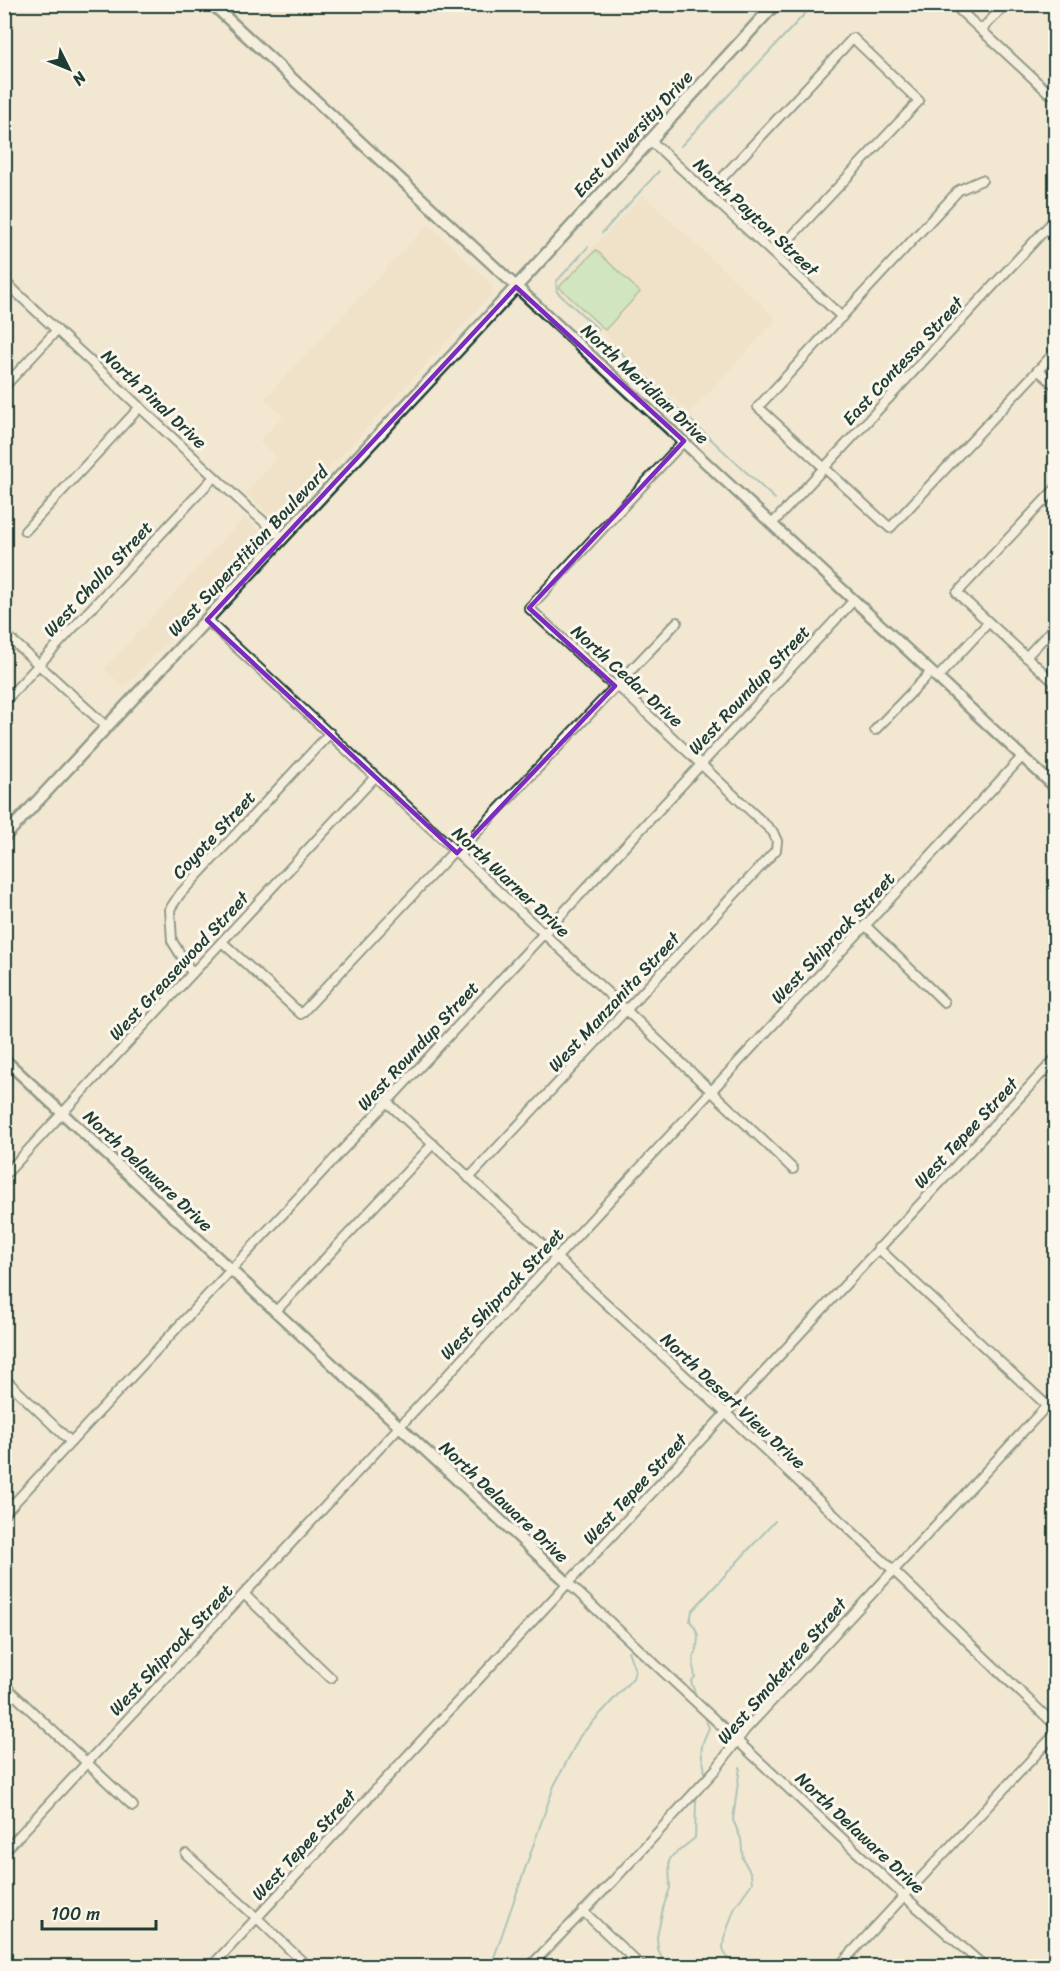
<svg xmlns="http://www.w3.org/2000/svg" width="1060" height="1971" viewBox="0 0 1060 1971" font-family="Sriracha,sans-serif">
  <style>
    .built { fill: #ecdcbe }
    .green { fill: #a9e4aa; stroke: #64906f; stroke-width: 1.5 }
    .lines { fill: none; stroke-linecap: round; stroke-linejoin: round }
    .stream { stroke: #5d9a99; stroke-width: 2 }
    .minor-casing { stroke: #1f3d34; stroke-width: 12 }
    .tertiary-casing { stroke: #1f3d34; stroke-width: 14 }
    .secondary-casing { stroke: #1f3d34; stroke-width: 15 }
    .minor { stroke: #fbf7ec; stroke-width: 8 }
    .tertiary { stroke: #fbf7ec; stroke-width: 9 }
    .secondary { stroke: #fbf7ec; stroke-width: 10 }
    .marked { fill: none; stroke: #7b2cbf; stroke-width: 4.5; stroke-linejoin: round }
    .labels { text-anchor: middle; stroke-width: 6; stroke-linejoin: round; paint-order: stroke }
    .street-label { font-size: 18px; fill: #1f3d34; stroke: #fbf7ec }
  </style>
  <rect width="100%" height="100%" fill="#f2e7d1"/>
  <filter id="ink" filterUnits="userSpaceOnUse"><feTurbulence type="fractalNoise" baseFrequency=".0167" numOctaves="2"/><feDisplacementMap in="SourceGraphic" scale="12" xChannelSelector="R" yChannelSelector="G"/><feConvolveMatrix kernelMatrix="1 2 1 2 8 2 1 2 1" color-interpolation-filters="sRGB"/></filter>
  <g filter="url(#ink)">
    <!-- built -->
    <g class="built">
      <polygon points="643,195 777,319 690,413 554,287"/>
      <polygon points="428,224 490,282 493,287 492,294 284,517 275,519 245,493 277,458 259,441 283,416 264,399"/>
      <polygon points="244,517 261,532 261,542 124,688 104,669"/>
    </g>
    <!-- green -->
    <polygon class="green" points="596,250 640,292 605,330 559,287"/>
    <g class="lines">
      <!-- stream -->
      <g class="stream">
        <polyline points="681,146 814,4"/>
        <polyline points="602,233 659,171"/>
        <polyline points="588,247 556,282 557,292 599,330"/>
        <polyline points="613,345 657,387"/>
        <polyline points="668,399 775,499"/>
        <path d="M698 1700 691 1682 695 1677C694 1671 692 1664 694 1657 698 1641 702 1635 690 1621L692 1611 775 1521"/>
        <path d="M703 1779C708 1764 699 1760 702 1746 703 1740 707 1733 709 1728L704 1714"/>
        <polyline points="491,1966 554,1786 580,1736 633,1678 635,1670 628,1651"/>
        <polyline points="665,1966 658,1949 657,1937 663,1908 670,1888 669,1861 672,1856 695,1838 696,1801 698,1793"/>
        <polyline points="730,1966 723,1948 724,1938 735,1907 752,1883 751,1874 743,1859 741,1839 733,1820 740,1767"/>
      </g>
      <!-- minor casing -->
      <g class="minor-casing">
        <g id="minor">
          <polyline points="953,4 1049,93 1056,85"/>
          <polyline points="981,30 1006,4"/>
          <polyline points="650,140 842,317"/>
          <polyline points="982,180 959,190 758,407 890,528 1056,351"/>
          <polyline points="708,193 853,38 919,101 775,254"/>
          <polyline points="4,281 248,508 283,538"/>
          <polyline points="1038,370 1056,386"/>
          <polyline points="4,387 57,330"/>
          <polyline points="1056,488 957,593 1056,684"/>
          <polyline points="772,524 1056,218"/>
          <polyline points="25,531 140,407"/>
          <polyline points="207,620 626,1010 793,1169"/>
          <polyline points="4,633 107,727"/>
          <polyline points="1026,657 1056,625"/>
          <polyline points="937,678 988,623"/>
          <polyline points="4,702 214,477"/>
          <polyline points="875,730 931,672"/>
          <polyline points="457,853 677,622"/>
          <polyline points="865,925 944,1002"/>
          <polyline points="222,942 301,1014 455,850"/>
          <polyline points="192,973 172,941 170,909 180,894 330,733"/>
          <polyline points="387,1102 733,1420 893,1570 1056,1726"/>
          <polyline points="4,1176 375,777"/>
          <polyline points="469,1178 776,850 777,841 773,832 623,691 607,680 529,608 684,441"/>
          <polyline points="878,1248 1056,1414"/>
          <polyline points="275,1312 433,1144"/>
          <polyline points="4,1378 71,1442"/>
          <polyline points="4,1514 854,600"/>
          <polyline points="568,1583 904,1896 984,1966"/>
          <polyline points="244,1594 331,1678"/>
          <polyline points="4,1685 133,1806"/>
          <polyline points="4,1852 1022,757"/>
          <polyline points="186,1854 257,1918 307,1966"/>
          <polyline points="583,1911 641,1966"/>
          <polyline points="212,1966 1056,1058"/>
          <polyline points="530,1966 613,1881 716,1769 745,1730 1056,1396"/>
          <polyline points="839,1966 1056,1733"/>
        </g>
      </g>
      <!-- tertiary casing -->
      <g class="tertiary-casing">
        <g id="tertiary">
          <polyline points="212,4 1056,788"/>
          <polyline points="4,1059 568,1583"/>
        </g>
      </g>
      <!-- secondary casing -->
      <g class="secondary-casing">
        <polyline id="secondary" points="4,837 484,322 775,4"/>
      </g>
      <!-- minor -->
      <use href="#minor" class="minor"/>
      <!-- tertiary -->
      <use href="#tertiary" class="tertiary"/>
      <!-- secondary -->
      <use href="#secondary" class="secondary"/>
    </g>
  </g>
  <!-- marked area -->
  <path d="M0 0H1060V1971H0ZM516 287 684 441 529 608 615 686 457 853 207 620Z" fill="#f2e7d1" fill-opacity=".55" fill-rule="evenodd"/>
  <path class="marked" d="M516 287 684 441 529 608 615 686 457 853 207 620Z"/>
  <g class="labels">
    <!-- street labels -->
    <g class="street-label">
      <text transform="translate(633 134) rotate(-47)" y="6">East University Drive</text>
      <text transform="translate(756 217) rotate(43)" y="6">North Payton Street</text>
      <text transform="translate(903 361) rotate(-47)" y="6">East Contessa Street</text>
      <text transform="translate(645 384) rotate(43)" y="6">North Meridian Drive</text>
      <text transform="translate(154 399) rotate(43)" y="6">North Pinal Drive</text>
      <text transform="translate(248 551) rotate(-47)" y="6">West Superstition Boulevard</text>
      <text transform="translate(98 579) rotate(-47)" y="6">West Cholla Street</text>
      <text transform="translate(627 676) rotate(42)" y="6">North Cedar Drive</text>
      <text transform="translate(749 690) rotate(-47)" y="6">West Roundup Street</text>
      <text transform="translate(214 835) rotate(-47)" y="6">Coyote Street</text>
      <text transform="translate(511 882) rotate(43)" y="6">North Warner Drive</text>
      <text transform="translate(833 938) rotate(-47)" y="6">West Shiprock Street</text>
      <text transform="translate(179 966) rotate(-47)" y="6">West Greasewood Street</text>
      <text transform="translate(614 1002) rotate(-47)" y="6">West Manzanita Street</text>
      <text transform="translate(418 1046) rotate(-47)" y="6">West Roundup Street</text>
      <text transform="translate(966 1133) rotate(-47)" y="6">West Tepee Street</text>
      <text transform="translate(148 1171) rotate(43)" y="6">North Delaware Drive</text>
      <text transform="translate(502 1294) rotate(-47)" y="6">West Shiprock Street</text>
      <text transform="translate(733 1401) rotate(43)" y="6">North Desert View Drive</text>
      <text transform="translate(635 1489) rotate(-47)" y="6">West Tepee Street</text>
      <text transform="translate(504 1502) rotate(43)" y="6">North Delaware Drive</text>
      <text transform="translate(171 1650) rotate(-47)" y="6">West Shiprock Street</text>
      <text transform="translate(782 1671) rotate(-49)" y="6">West Smoketree Street</text>
      <text transform="translate(860 1833) rotate(43)" y="6">North Delaware Drive</text>
      <text transform="translate(304 1845) rotate(-47)" y="6">West Tepee Street</text>
    </g>
  </g>
  <!-- margin -->
  <rect width="1060" height="1971" fill="none" stroke="#fbf7ec" stroke-width="24"/>
  <rect x="12" y="12" width="1036" height="1947" fill="none" stroke="#1f3d34" stroke-width="2" filter="url(#ink)"/>
  <!-- north arrow -->
  <g transform="translate(69 69) rotate(133)" stroke="#fbf7ec" stroke-width="4.5" paint-order="stroke">
  <path d="M0-4.5L10 22L0 15L-10 22Z" fill="#1f3d34"/>
  <text y="-9" font-size="16" font-weight="bold" text-anchor="middle" fill="#1f3d34">N</text>
  </g>
  <!-- scale -->
  <path d="M42 1920v9h114v-9" fill="none" stroke="#1f3d34" stroke-width="3"/>
  <text x="51" y="1920" font-size="18" fill="#1f3d34" stroke="#fbf7ec" stroke-width="4.5" paint-order="stroke">100 m</text>
</svg>
